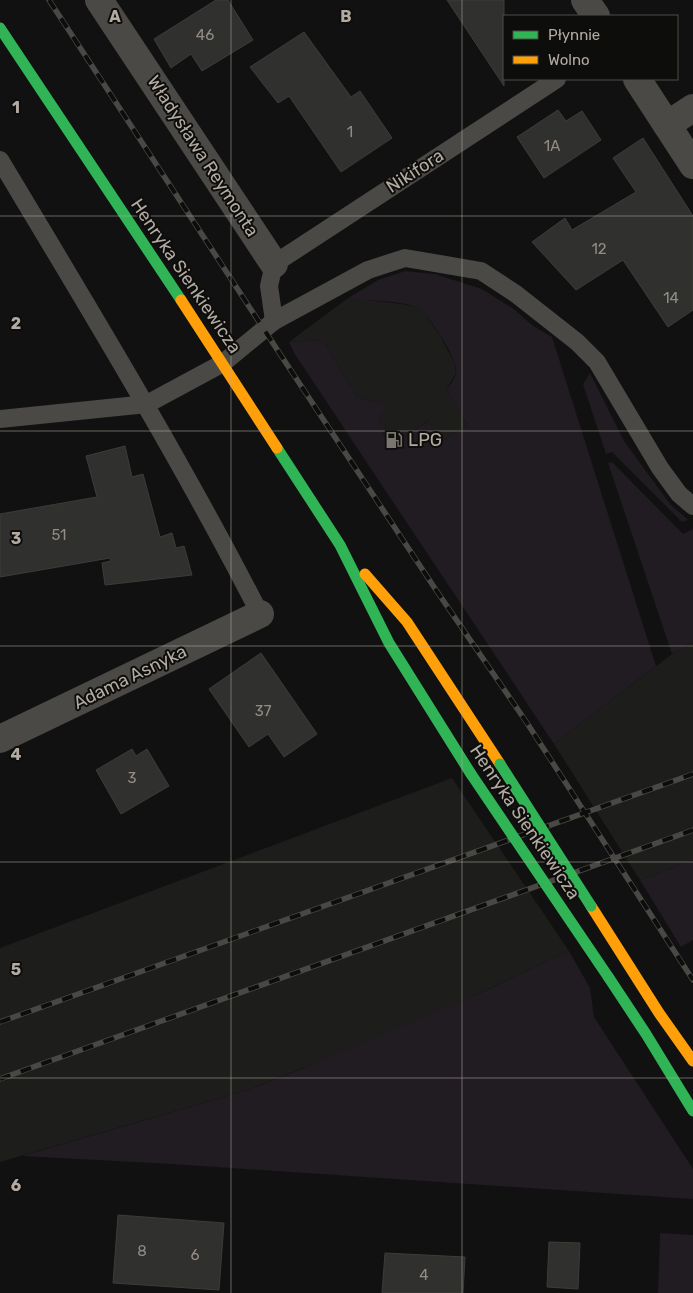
<svg xmlns="http://www.w3.org/2000/svg" width="693" height="1293" viewBox="0 0 693 1293" font-family="Rubik,sans-serif">
  <style>
    .built { fill: #1d1d1b }
    .green { fill: #211b22 }
    .building { fill: #30302f; stroke: #3d3c39 }
    .lines { fill: none; stroke-linecap: round; stroke-linejoin: round }
    .lane { stroke: #4a4946; stroke-width: 18 }
    .street { stroke: #4a4946; stroke-width: 28 }
    .fast { stroke: #30b455; stroke-width: 11 }
    .slow { stroke: #ff9f0a; stroke-width: 11 }
    .rail-casing { stroke: #494845; stroke-width: 5.5 }
    .rail { stroke: #0d0d0c; stroke-width: 4; stroke-dasharray: 11; stroke-linecap: butt }
    .fast-bridge { stroke: #30b455; stroke-width: 11 }
    .grid { fill: none; stroke: #b3aba2; stroke-width: 1; stroke-opacity: 0.55 }
    .labels { text-anchor: middle; stroke-width: 4; stroke-linejoin: round; paint-order: stroke }
    .number-label { font-size: 15px; fill: #928c85 }
    .street-label { font-size: 18px; fill: #b3aba2; stroke: #0d0d0c }
    .poi-label { font-size: 18px; fill: #b3aba2; stroke: #0d0d0c; text-anchor: start }
    .grid-label { font-size: 16px; text-anchor: middle; font-weight: bold; fill: #b3aba2; stroke: #0d0d0c; stroke-width: 4; stroke-linejoin: round; paint-order: stroke }
  </style>
  <rect width="100%" height="100%" fill="#111"/>
  <!-- built -->
  <g class="built">
    <polygon points="348,298 402,304 416,307 424,313 439,334 454,362 456,373 446,390 468,425 441,442 427,421 392,447 382,432 385,430 378,417 390,407 357,397 323,340 289,342"/>
    <polygon points="693,643 693,860 640,880 554,744 672,654"/>
    <polygon points="452,778 569,951 412,1025 248,1090 0,1162 0,948"/>
  </g>
  <!-- green -->
  <g class="green">
    <path d="M405 271 435 274 482 289 515 310 532 325 552 337 656 666 554 744 294 353 289 342 323 340 357 397 391 407 378 417 386 430 382 433 392 446 428 421 441 442 468 425 446 390C450 385 455 379 456 373 458 359 429 314 417 308 399 299 368 302 348 298L378 280Z"/>
    <polygon points="590,373 624,441 670,504 688,520 682,522 612,452 606,454 583,384"/>
    <polygon points="612,462 683,534 693,529 693,643 672,654 608,463"/>
    <polygon points="693,860 693,940 681,947 640,880"/>
    <polygon points="569,951 590,988 594,1017 693,1169 693,1199 172,1164 22,1156 248,1090 299,1070 478,994"/>
    <polygon points="660,1233 693,1235 693,1293 658,1293"/>
  </g>
  <!-- building -->
  <g class="building">
    <polygon points="216,0 228,0 253,40 202,71 191,54 171,68 154,39"/>
    <polygon points="447,0 504,0 504,86"/>
    <polygon points="304,32 351,97 360,91 392,138 341,172 289,96 278,103 250,67"/>
    <polygon points="558,110 566,121 582,111 601,140 544,178 517,137"/>
    <polygon points="643,138 693,216 693,310 668,327 623,260 576,290 532,242 565,218 572,230 636,192 613,158"/>
    <polygon points="125,446 132,477 143,474 160,537 172,533 176,548 184,546 192,575 105,585 102,563 111,561 110,558 0,577 0,514 97,497 86,456"/>
    <polygon points="261,653 317,734 284,757 268,734 249,747 209,689"/>
    <polygon points="132,749 136,756 147,749 169,786 121,814 96,770"/>
    <polygon points="118,1215 224,1223 219,1290 113,1283"/>
    <polygon points="549,1242 580,1243 578,1289 547,1287"/>
    <polygon points="385,1253 465,1257 463,1293 382,1293"/>
  </g>
  <g class="lines">
    <!-- lane -->
    <g class="lane">
      <path d="M0 160C90 310 180 458 260 614"/>
      <polyline points="274,321 269,286 274,264 557,79"/>
      <polyline points="0,419 147,404 223,363 274,321 368,270 405,258 481,271 516,294 577,342 597,362 660,468 679,494 693,506"/>
    </g>
    <!-- street -->
    <g class="street">
      <polyline points="99,0 274,264"/>
      <polyline points="585,0 596,16"/>
      <polyline points="637,79 693,165"/>
      <polyline points="667,125 693,108"/>
      <polyline points="0,739 260,614"/>
    </g>
    <!-- fast -->
    <g class="fast">
      <polyline points="0,28 181,300"/>
      <polyline points="277,448 340,545 389,643 471,774"/>
      <polyline points="609,978 646,1034 693,1111"/>
    </g>
    <!-- slow -->
    <g class="slow">
      <polyline points="181,300 277,448"/>
      <polyline points="365,574 407,622 500,764"/>
      <polyline points="591,906 659,1013 693,1061"/>
    </g>
    <!-- rail casing -->
    <g class="rail-casing">
      <g id="rail">
        <polyline points="49,0 282,357 436,590 527,723 693,980"/>
        <polyline points="0,1022 693,774"/>
        <polyline points="0,1079 693,830"/>
      </g>
    </g>
    <!-- rail -->
    <use href="#rail" class="rail"/>
    <!-- fast-bridge -->
    <g class="fast-bridge">
      <polyline points="500,764 591,906"/>
      <polyline points="471,774 609,978"/>
    </g>
  </g>
  <!-- grid -->
  <path class="grid" d="M231 0V1293M462 0V1293M0 216H693M0 431H693M0 646H693M0 862H693M0 1078H693"/>
  <!-- icons -->
  <defs>
    <g id="fuel-bare" transform="scale(1.35)"><path d="M-5.5-6h7V0h2V4h1.3V-2.5L3-4.5l.8-.8L6-3V5H2.5V1h-1V6h-7ZM-4.2-4.7v3.2H.2V-4.7Z" fill="#7a756f" stroke="#0d0d0c" stroke-width="2.5" paint-order="stroke"/></g>
  </defs>
  <g fill-rule="evenodd">
    <use href="#fuel-bare" x="394" y="440"/>
  </g>
  <g class="labels">
    <!-- number labels -->
    <g class="number-label">
      <text x="205" y="40">46</text>
      <text x="350" y="137">1</text>
      <text x="552" y="151">1A</text>
      <text x="599" y="254">12</text>
      <text x="671" y="303">14</text>
      <text x="59" y="540">51</text>
      <text x="263" y="716">37</text>
      <text x="132" y="783">3</text>
      <text x="142" y="1256">8</text>
      <text x="195" y="1260">6</text>
      <text x="424" y="1280">4</text>
    </g>
    <!-- street labels -->
    <g class="street-label">
      <text transform="translate(203 156) rotate(57)" y="6">Władysława Reymonta</text>
      <text transform="translate(415 171) rotate(-33)" y="6">Nikifora</text>
      <text transform="translate(186 276) rotate(56)" y="6">Henryka Sienkiewicza</text>
      <text transform="translate(130 677) rotate(-26)" y="6">Adama Asnyka</text>
      <text transform="translate(525 822) rotate(56)" y="6">Henryka Sienkiewicza</text>
    </g>
    <!-- poi labels -->
    <g class="poi-label">
      <text x="408" y="446">LPG</text>
    </g>
  </g>
  <g class="grid-label">
    <text x="115" y="22">A</text>
    <text x="346" y="22">B</text>
    <text x="16" y="113">1</text>
    <text x="16" y="329">2</text>
    <text x="16" y="544">3</text>
    <text x="16" y="760">4</text>
    <text x="16" y="975">5</text>
    <text x="16" y="1191">6</text>
  </g>
  <!-- legend -->
  <rect x="503" y="15" width="175" height="65" fill="#0d0d0c" stroke="#4f4c48"/>
  <rect x="513" y="31" width="25" height="8" fill="#30b455" stroke="#4f4c48"/>
  <text x="548" y="40" font-size="15" fill="#b3aba2">Płynnie</text>
  <rect x="513" y="56" width="25" height="8" fill="#ff9f0a" stroke="#4f4c48"/>
  <text x="548" y="65" font-size="15" fill="#b3aba2">Wolno</text>
</svg>
